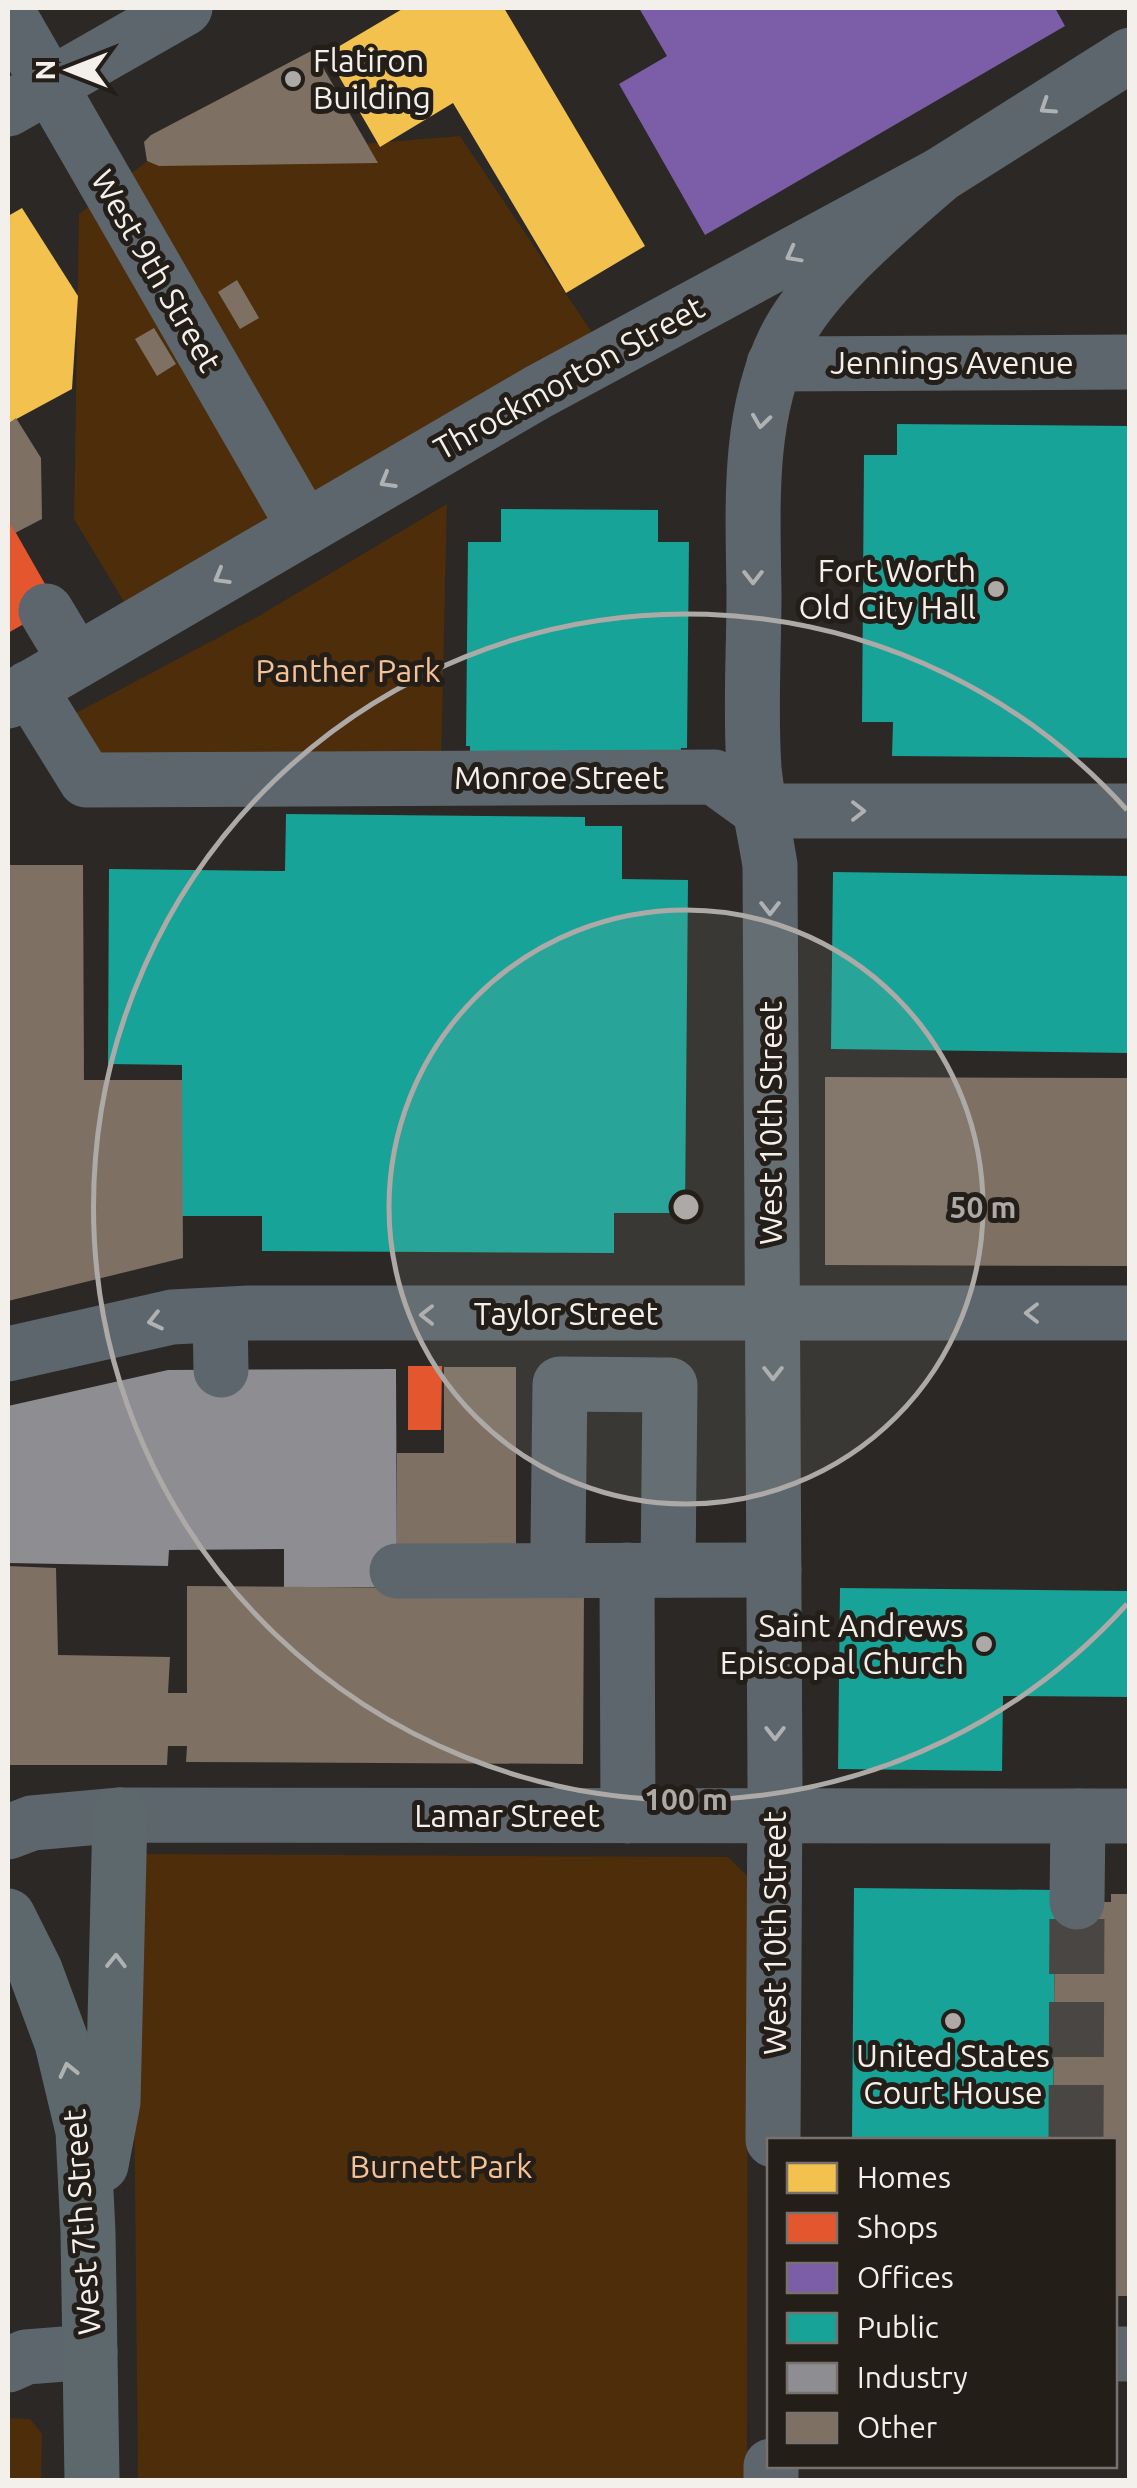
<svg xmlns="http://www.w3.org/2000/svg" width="1137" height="2488" viewBox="0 0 1137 2488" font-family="Ubuntu,sans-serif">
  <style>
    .green { fill: #4d2d0a }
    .homes { fill: #f2c14e }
    .shops { fill: #e4572e }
    .offices { fill: #7b5ea7 }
    .public { fill: #17a398 }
    .industry { fill: #8d8d92 }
    .building { fill: #7f7064 }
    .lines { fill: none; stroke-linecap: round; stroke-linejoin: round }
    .minor-tunnel { stroke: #494644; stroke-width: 55; stroke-dasharray: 55 28; stroke-linecap: butt }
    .minor { stroke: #5c666c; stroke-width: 55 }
    .major { stroke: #5d686c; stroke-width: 55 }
    .oneway { stroke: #afb1b2 }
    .oneway2 { stroke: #b0b2b2 }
    .ring { fill: none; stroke: #ada9a6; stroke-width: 5 }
    .poi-dot { fill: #ada9a6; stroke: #241e19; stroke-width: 4 }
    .labels { text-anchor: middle; stroke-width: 10; stroke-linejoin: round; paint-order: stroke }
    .poi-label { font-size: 32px; fill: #f3efeb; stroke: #241e19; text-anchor: end }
    .street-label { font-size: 32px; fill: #f3efeb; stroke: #241e19 }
    .park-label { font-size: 32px; fill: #f6c194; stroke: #241e19 }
    .centre { fill: #ada9a6; stroke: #241e19; stroke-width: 5 }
    .ring-label { font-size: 30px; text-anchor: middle; font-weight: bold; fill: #ada9a6; stroke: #241e19; stroke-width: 10; stroke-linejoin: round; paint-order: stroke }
  </style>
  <rect width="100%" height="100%" fill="#2b2826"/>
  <!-- green -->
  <g class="green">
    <polygon points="460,136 597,340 124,602 74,519 79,214 146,162"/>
    <polygon points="447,504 441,765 95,762 76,713 257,617"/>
    <polygon points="137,1854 728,1857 748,1877 747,2480 138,2480 134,2082"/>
    <polygon points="8,2418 30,2419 42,2434 41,2480 8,2480"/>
  </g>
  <!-- homes -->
  <g class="homes">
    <polygon points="404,8 504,8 645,246 566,293 453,103 380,147 326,54"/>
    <polygon points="22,208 78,296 72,389 9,423 8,216"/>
  </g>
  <!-- shops -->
  <g class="shops">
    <polygon points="8,519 57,605 8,633"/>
    <polygon points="408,1366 442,1366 441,1430 408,1430"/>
  </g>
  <!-- offices -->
  <polygon class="offices" points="639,8 1055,8 1065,26 705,235 619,84 667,56"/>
  <!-- public -->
  <g class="public">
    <polygon points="897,424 1130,426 1130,758 892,756 893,722 862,722 864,455 897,455"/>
    <polygon points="501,509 658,510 658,542 689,542 687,748 681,748 681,763 470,761 470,746 466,746 468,542 501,542"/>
    <polygon points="286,814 585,817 585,826 622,826 622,879 688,880 685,1213 614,1213 614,1253 262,1251 262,1216 182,1216 182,1065 108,1064 109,869 285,871"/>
    <polygon points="833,872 1130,876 1130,1053 831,1049"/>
    <polygon points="840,1588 1130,1591 1130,1697 1003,1696 1002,1771 838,1769"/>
    <polygon points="854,1888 1055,1890 1053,2140 852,2140"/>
  </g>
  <!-- industry -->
  <polygon class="industry" points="396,1369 397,1587 284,1587 284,1549 169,1550 168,1566 8,1563 8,1406 168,1370"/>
  <!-- building -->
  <g class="building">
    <polygon points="313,50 378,163 159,166 147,161 144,142 151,135"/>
    <polygon points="237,280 259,318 240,329 218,292"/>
    <polygon points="154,328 176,364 157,376 135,339"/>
    <polygon points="16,418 41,458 42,519 15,533 8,519 8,424"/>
    <polygon points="8,865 83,865 84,1080 182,1080 183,1258 8,1301"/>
    <polygon points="825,1077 1130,1078 1130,1266 825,1265"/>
    <polygon points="444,1367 516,1367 516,1551 397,1551 397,1453 444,1453"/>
    <polygon points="8,1566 56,1568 58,1655 170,1657 168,1693 187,1693 187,1586 584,1589 583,1764 186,1762 187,1746 168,1746 167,1765 8,1765"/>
    <polygon points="1111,1894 1130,1894 1130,2296 1114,2296 1114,2140 1053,2140 1055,1902 1111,1902"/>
  </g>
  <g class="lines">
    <!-- minor-tunnel -->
    <polyline class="minor-tunnel" points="1076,2140 1077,1902"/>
    <!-- minor -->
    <g class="minor">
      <polyline points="8,13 305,528"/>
      <polyline points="8,109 185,8"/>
      <polyline points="774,364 1130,362"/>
      <polyline points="46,611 76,661"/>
      <polyline points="29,688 86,780 714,777 761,811 1130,811"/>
      <polyline points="8,701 538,392 940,175 1130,55"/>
      <polyline points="220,1315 221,1370"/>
      <polyline points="8,1354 172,1317 249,1313 1130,1313"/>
      <polyline points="558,1542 560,1384 670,1385 668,1570"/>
      <polyline points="627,1570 628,1816"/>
      <polyline points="397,1571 774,1570"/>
      <polyline points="8,1832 32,1823 120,1815 1130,1816"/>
      <polyline points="1077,1902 1078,1816"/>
      <path d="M773 2140 775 1784 770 865C765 833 757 800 754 768 750 710 754 651 754 593 753 509 747 417 785 340 813 282 892 217 940 175"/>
      <polyline points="1114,2354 1130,2354"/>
      <polyline points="8,2365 26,2357 90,2352"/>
      <polyline points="771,2480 771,2466"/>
    </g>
    <!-- major -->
    <g class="major">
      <polyline points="8,1916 35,1970 62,2043 83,2131 88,2232 92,2480"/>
      <polyline points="101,2165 113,2102 120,1815"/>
    </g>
  </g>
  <!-- one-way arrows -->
  <defs><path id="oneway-chevron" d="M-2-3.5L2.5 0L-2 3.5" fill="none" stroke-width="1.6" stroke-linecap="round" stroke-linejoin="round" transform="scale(2.5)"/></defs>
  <g class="oneway">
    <use href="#oneway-chevron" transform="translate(1047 107) rotate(147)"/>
    <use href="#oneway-chevron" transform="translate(793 255) rotate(152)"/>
    <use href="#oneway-chevron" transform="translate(761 421) rotate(98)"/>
    <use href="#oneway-chevron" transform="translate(387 481) rotate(150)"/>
    <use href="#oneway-chevron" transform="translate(221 577) rotate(150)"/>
    <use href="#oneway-chevron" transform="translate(753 577) rotate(90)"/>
    <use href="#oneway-chevron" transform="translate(858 811)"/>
    <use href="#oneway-chevron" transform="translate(770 908) rotate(90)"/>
    <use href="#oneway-chevron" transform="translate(1032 1313) rotate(180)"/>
    <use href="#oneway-chevron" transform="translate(427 1315) rotate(180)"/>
    <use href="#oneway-chevron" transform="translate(155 1321) rotate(167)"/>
    <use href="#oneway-chevron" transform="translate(773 1373) rotate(90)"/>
    <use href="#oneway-chevron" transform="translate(775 1733) rotate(90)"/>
  </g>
  <g class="oneway2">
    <use href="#oneway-chevron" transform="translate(116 1961) rotate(-89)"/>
    <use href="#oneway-chevron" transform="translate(68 2070) rotate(-103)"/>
  </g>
  <!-- distance rings -->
  <circle cx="686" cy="1207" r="297" fill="#ada9a6" fill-opacity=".12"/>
  <g class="ring">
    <circle cx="686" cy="1207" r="297"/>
    <path d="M1127 1604A593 593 0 1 1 1127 810"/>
  </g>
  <!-- markers -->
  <g class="poi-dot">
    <circle cx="293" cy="79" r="10"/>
    <circle cx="996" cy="589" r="10"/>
    <circle cx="984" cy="1644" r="10"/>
    <circle cx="953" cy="2021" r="10"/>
  </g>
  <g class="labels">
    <!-- poi labels -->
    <g class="poi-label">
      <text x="313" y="72" text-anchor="start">Flatiron<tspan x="313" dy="37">Building</tspan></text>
      <text x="976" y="582">Fort Worth<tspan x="976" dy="37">Old City Hall</tspan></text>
      <text x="964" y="1637">Saint Andrews<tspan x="964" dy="37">Episcopal Church</tspan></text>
      <text x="953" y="2067" text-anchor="middle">United States<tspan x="953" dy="37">Court House</tspan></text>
    </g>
    <!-- street labels -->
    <g class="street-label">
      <text transform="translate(156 271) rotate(60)" y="11">West 9th Street</text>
      <text x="952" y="374">Jennings Avenue</text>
      <text transform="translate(569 378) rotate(-29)" y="11">Throckmorton Street</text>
      <text x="559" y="789">Monroe Street</text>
      <text transform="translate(771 1123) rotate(-90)" y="11">West 10th Street</text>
      <text x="566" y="1325">Taylor Street</text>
      <text x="507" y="1827">Lamar Street</text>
      <text transform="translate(775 1933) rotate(-90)" y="11">West 10th Street</text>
      <text transform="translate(82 2222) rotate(-94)" y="11">West 7th Street</text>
    </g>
    <!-- park labels -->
    <g class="park-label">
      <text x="348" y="682">Panther Park</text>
      <text x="441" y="2178">Burnett Park</text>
    </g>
  </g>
  <circle cx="686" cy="1207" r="15" class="centre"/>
  <g class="ring-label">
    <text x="983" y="1218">50 m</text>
    <text x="686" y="1810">100 m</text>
  </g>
  <!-- border -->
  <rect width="1137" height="2488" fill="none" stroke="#f3efeb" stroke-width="20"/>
  <!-- legend -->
  <rect x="767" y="2138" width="350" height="330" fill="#241e19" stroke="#77726d" stroke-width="2.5"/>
  <rect x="787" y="2163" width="50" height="30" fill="#f2c14e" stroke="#77726d" stroke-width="2.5"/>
  <text x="857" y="2188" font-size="30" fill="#f3efeb">Homes</text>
  <rect x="787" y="2213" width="50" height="30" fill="#e4572e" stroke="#77726d" stroke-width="2.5"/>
  <text x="857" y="2238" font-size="30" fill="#f3efeb">Shops</text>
  <rect x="787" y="2263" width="50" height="30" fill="#7b5ea7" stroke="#77726d" stroke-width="2.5"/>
  <text x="857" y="2288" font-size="30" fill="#f3efeb">Offices</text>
  <rect x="787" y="2313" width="50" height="30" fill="#17a398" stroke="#77726d" stroke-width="2.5"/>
  <text x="857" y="2338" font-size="30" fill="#f3efeb">Public</text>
  <rect x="787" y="2363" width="50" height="30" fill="#8d8d92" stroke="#77726d" stroke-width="2.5"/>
  <text x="857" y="2388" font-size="30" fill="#f3efeb">Industry</text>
  <rect x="787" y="2413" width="50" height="30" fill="#7f7064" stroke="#77726d" stroke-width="2.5"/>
  <text x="857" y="2438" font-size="30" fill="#f3efeb">Other</text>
  <!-- north arrow -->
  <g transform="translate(70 70) rotate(270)" stroke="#241e19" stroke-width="8" paint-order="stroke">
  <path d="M0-8L18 38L0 25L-18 38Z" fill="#f3efeb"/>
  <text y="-15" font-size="28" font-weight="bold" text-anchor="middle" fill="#f3efeb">N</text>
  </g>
</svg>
